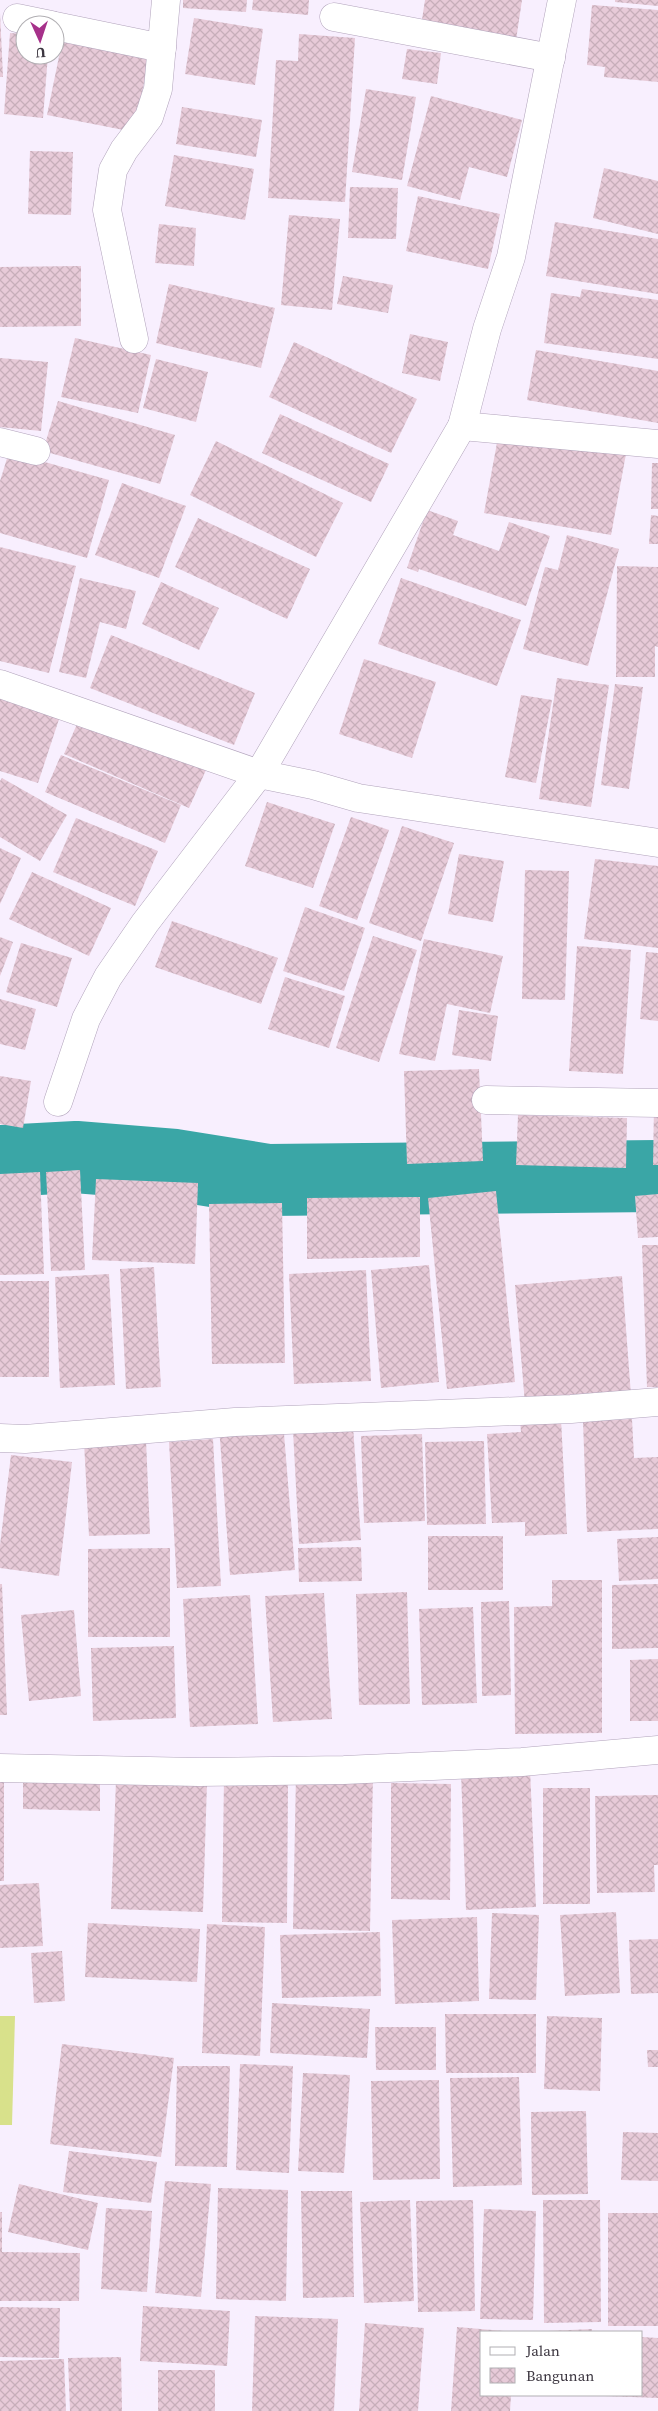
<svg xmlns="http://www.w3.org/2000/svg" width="658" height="2411" viewBox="0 0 658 2411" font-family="'Source Serif 4',serif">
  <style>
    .garden { fill: #d8e18b }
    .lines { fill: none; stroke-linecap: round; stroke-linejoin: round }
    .river { stroke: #3aa6a6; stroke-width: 72 }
    .building { fill: url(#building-cross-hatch) }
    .minor-casing { stroke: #b1a3bb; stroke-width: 29 }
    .minor { stroke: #fff; stroke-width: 28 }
  </style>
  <defs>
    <pattern id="building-cross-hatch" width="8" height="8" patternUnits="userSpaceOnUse" patternTransform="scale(1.25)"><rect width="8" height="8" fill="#e7cad8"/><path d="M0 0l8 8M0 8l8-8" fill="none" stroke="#c7aeba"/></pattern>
  </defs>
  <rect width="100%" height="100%" fill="#f8effe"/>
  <!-- garden -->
  <polygon class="garden" points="0,2016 15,2016 12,2125 0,2125"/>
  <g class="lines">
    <!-- river -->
    <polyline class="river" points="0,1161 76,1157 175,1165 268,1180 658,1176"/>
  </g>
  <!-- building -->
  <g class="building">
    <polygon points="183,0 247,0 246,12 183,8"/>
    <polygon points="253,0 309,0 308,15 252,10"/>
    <polygon points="425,0 522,0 516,40 421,26"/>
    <polygon points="615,0 658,0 658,6 615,2"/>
    <polygon points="592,5 658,10 658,82 604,77 605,67 587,65"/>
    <polygon points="0,13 3,77 0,77"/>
    <polygon points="194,18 263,29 255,85 185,74"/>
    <polygon points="10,33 25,34 25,55 48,55 43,118 4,114"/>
    <polygon points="299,34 355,38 345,202 268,198 276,60 298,61"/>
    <polygon points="62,42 149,58 134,132 47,115"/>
    <polygon points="407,49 441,53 437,84 402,79"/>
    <polygon points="366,89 416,97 402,180 352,172"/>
    <polygon points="431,96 522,120 507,177 469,167 460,200 407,186"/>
    <polygon points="182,107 262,120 256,157 176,144"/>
    <polygon points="30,151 73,152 71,215 28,214"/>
    <polygon points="174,155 254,169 245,220 165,206"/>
    <polygon points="604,168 658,181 658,234 593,218"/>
    <polygon points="350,187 398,188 396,239 348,238"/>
    <polygon points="418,196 500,214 488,269 406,251"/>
    <polygon points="289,215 340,219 332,310 281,305"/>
    <polygon points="555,222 658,239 658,294 546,276"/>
    <polygon points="159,224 196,228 194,266 155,263"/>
    <polygon points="81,266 81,326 0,327 0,267"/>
    <polygon points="343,276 393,285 388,313 337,304"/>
    <polygon points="169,284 275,308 261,368 156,343"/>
    <polygon points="582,289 658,300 658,359 544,343 551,293 580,297"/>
    <polygon points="410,334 448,342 440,381 402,373"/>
    <polygon points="75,338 151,355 138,413 61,397"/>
    <polygon points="294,342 417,399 391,453 269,397"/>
    <polygon points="536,350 658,371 658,423 527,400"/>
    <polygon points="0,358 48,362 41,431 0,427"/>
    <polygon points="156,359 208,372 196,422 143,408"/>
    <polygon points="58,401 175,435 160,484 43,451"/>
    <polygon points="280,414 389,464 371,502 262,453"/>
    <polygon points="499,432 626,454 611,535 484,513"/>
    <polygon points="216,441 343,503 316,557 190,495"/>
    <polygon points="9,452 109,480 87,558 0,533 0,481"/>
    <polygon points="652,463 658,463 658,509 651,509"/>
    <polygon points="122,483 186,506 159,578 95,555"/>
    <polygon points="427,510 458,521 453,535 499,551 509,522 550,536 526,606 419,569 418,572 407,568"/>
    <polygon points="651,515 658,516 658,544 649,544"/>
    <polygon points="198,518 310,569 287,619 175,567"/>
    <polygon points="567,535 619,549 588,666 523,649 545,567 558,570"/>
    <polygon points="0,547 76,566 49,673 0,661"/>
    <polygon points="617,566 658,567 658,647 655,646 655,677 616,677"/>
    <polygon points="80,578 136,591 126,629 100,622 86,678 59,672"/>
    <polygon points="401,578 521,620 497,686 378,644"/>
    <polygon points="161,582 219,608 199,650 142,624"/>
    <polygon points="111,635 255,693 234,745 90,688"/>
    <polygon points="364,659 436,682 412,758 339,734"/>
    <polygon points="557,678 609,685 591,807 539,799"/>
    <polygon points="615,684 643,687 629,789 601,785"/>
    <polygon points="0,687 63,707 38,783 0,771"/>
    <polygon points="521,695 552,700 536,783 505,777"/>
    <polygon points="81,715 206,770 189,808 64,754"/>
    <polygon points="61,755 181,805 165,843 45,792"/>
    <polygon points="2,778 67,815 40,861 0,837 0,781"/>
    <polygon points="267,802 335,824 313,888 245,866"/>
    <polygon points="351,817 389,830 357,920 319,906"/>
    <polygon points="76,818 158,851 135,906 53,872"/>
    <polygon points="402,826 454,843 421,941 369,923"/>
    <polygon points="0,848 21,858 0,904"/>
    <polygon points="459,854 504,861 493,922 448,914"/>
    <polygon points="595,859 658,866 658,948 584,939"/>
    <polygon points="525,870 569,871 565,1000 522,999"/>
    <polygon points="32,872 111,908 89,956 9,919"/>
    <polygon points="305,907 365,928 344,991 283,971"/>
    <polygon points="172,921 278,958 261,1004 155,967"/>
    <polygon points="373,936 417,950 379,1062 336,1048"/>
    <polygon points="0,937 13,942 0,976"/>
    <polygon points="424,939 503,956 490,1013 447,1004 435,1061 399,1054"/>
    <polygon points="21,943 72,958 57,1007 6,992"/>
    <polygon points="577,946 631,950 623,1074 569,1071"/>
    <polygon points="646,952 658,953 658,1021 640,1019"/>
    <polygon points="285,977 345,996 329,1048 268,1029"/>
    <polygon points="0,999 36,1009 25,1050 0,1044"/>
    <polygon points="459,1010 498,1016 491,1061 452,1055"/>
    <polygon points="479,1069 483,1161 407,1164 404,1071"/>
    <polygon points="0,1076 31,1081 23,1128 0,1124"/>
    <polygon points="654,1106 658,1106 658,1165 653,1165"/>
    <polygon points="518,1115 627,1118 626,1168 516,1165"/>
    <polygon points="80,1170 85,1270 51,1271 46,1172"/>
    <polygon points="40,1172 44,1274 0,1275 0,1174"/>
    <polygon points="96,1179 198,1183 195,1264 92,1260"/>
    <polygon points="496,1191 515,1382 447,1389 428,1198"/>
    <polygon points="658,1194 658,1237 638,1238 635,1196"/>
    <polygon points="420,1197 420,1257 307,1259 307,1198"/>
    <polygon points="282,1203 285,1363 212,1364 209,1204"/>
    <polygon points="642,1245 658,1245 658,1387 647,1387"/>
    <polygon points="429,1265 439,1382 381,1388 371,1270"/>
    <polygon points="154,1267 161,1387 126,1389 120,1269"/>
    <polygon points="366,1270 371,1381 294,1384 289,1274"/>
    <polygon points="109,1274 115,1385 60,1388 55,1277"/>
    <polygon points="622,1276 631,1395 525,1404 515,1285"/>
    <rect x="0" y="1281" width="49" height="96"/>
    <polygon points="561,1419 567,1534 525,1536 525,1522 492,1523 487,1434 521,1432 520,1420"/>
    <polygon points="632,1419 634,1458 658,1457 658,1529 587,1532 583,1421"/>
    <polygon points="283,1421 295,1570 230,1575 219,1426"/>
    <polygon points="353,1426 361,1540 299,1544 293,1430"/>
    <polygon points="422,1434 425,1521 364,1523 361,1436"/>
    <polygon points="213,1439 221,1586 177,1588 169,1442"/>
    <polygon points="146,1440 150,1534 89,1536 84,1442"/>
    <polygon points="484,1441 486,1524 427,1525 425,1442"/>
    <polygon points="11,1455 72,1462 59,1576 0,1568 0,1545"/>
    <rect x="428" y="1536" width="75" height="54"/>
    <polygon points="658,1537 658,1579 619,1581 617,1539"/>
    <polygon points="361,1547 362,1581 299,1582 298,1548"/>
    <polygon points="170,1548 170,1637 88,1637 88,1549"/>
    <polygon points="552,1580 602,1580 602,1733 515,1734 514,1607 552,1606"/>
    <polygon points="0,1584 2,1584 7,1715 0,1715"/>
    <polygon points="658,1584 658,1648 612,1649 612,1585"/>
    <polygon points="407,1592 410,1704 359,1705 356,1594"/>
    <polygon points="324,1593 332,1719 273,1722 265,1596"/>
    <polygon points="250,1595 258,1724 190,1727 183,1599"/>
    <polygon points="509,1601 511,1695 482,1696 481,1602"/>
    <polygon points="473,1607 477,1703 422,1705 419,1609"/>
    <polygon points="74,1610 81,1696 29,1701 21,1615"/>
    <polygon points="174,1646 176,1718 93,1721 91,1648"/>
    <polygon points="658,1659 658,1721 630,1721 630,1660"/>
    <polygon points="530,1769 536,1907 466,1910 461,1772"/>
    <rect x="0" y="1773" width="4" height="108"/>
    <polygon points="296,1773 373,1775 370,1931 293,1929"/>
    <polygon points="23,1775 100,1776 100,1811 23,1809"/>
    <polygon points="224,1778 288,1779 287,1923 222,1922"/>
    <polygon points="116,1780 207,1782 203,1912 111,1909"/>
    <polygon points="391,1783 451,1784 450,1900 391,1899"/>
    <rect x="543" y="1788" width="47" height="116"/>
    <polygon points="658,1795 658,1865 654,1865 655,1892 597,1893 595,1796"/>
    <polygon points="39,1883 43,1946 0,1948 0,1885"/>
    <polygon points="616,1912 620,1993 565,1996 560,1915"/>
    <polygon points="492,1913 539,1915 536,2000 489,1999"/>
    <polygon points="477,1917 479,2001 395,2004 392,1920"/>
    <polygon points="88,1923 200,1929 197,1982 85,1977"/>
    <polygon points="207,1924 265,1927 260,2056 202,2053"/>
    <polygon points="380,1932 381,1996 282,1998 280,1935"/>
    <polygon points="658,1939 658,1993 631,1994 629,1940"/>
    <polygon points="62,1951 65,2001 34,2003 31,1953"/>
    <polygon points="272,2003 370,2009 367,2058 270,2053"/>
    <polygon points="445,2014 536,2014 536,2073 446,2073"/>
    <polygon points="547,2016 602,2018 600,2091 544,2089"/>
    <polygon points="375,2027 436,2027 436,2070 376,2070"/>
    <polygon points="62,2044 174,2058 161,2157 50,2144"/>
    <polygon points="647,2050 658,2050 658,2067 648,2067"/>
    <polygon points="240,2064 293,2066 289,2173 236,2170"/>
    <polygon points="177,2066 230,2066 227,2167 175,2166"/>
    <polygon points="303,2073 350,2075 344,2173 298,2171"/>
    <polygon points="519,2077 522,2185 453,2187 450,2078"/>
    <polygon points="439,2080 440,2179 373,2180 371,2081"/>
    <polygon points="586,2111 588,2194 532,2195 531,2112"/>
    <polygon points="623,2132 658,2133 658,2181 621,2180"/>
    <polygon points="69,2151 157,2162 151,2203 63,2192"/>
    <polygon points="165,2181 211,2184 201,2297 155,2293"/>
    <polygon points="19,2184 98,2203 88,2250 8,2232"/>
    <polygon points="218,2188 288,2190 286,2301 216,2299"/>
    <polygon points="301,2191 352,2191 354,2297 303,2298"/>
    <polygon points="410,2200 414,2301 364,2303 360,2202"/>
    <polygon points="473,2200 475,2311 418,2312 416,2201"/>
    <polygon points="543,2200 600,2200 601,2322 544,2323"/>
    <polygon points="106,2208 152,2211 147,2292 101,2289"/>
    <polygon points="484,2209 536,2211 533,2320 480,2319"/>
    <polygon points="0,2212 2,2212 2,2252 80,2253 79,2301 0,2301"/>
    <rect x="608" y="2213" width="50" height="113"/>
    <polygon points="143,2306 230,2311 227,2366 140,2361"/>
    <polygon points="0,2307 60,2308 59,2358 0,2357"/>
    <polygon points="255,2316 338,2319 334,2411 252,2411"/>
    <polygon points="365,2323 424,2328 418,2411 359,2411"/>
    <polygon points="457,2327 504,2331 482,2332 482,2395 511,2395 510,2411 451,2411"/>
    <polygon points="592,2329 592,2332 548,2332 548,2331"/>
    <polygon points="642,2337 658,2338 658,2398 605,2396 642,2395"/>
    <polygon points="121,2357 122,2411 70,2411 68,2358"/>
    <polygon points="64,2359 66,2411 0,2411 0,2361"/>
    <rect x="158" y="2370" width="57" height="41"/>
  </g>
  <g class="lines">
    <!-- minor casing -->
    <g class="minor-casing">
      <g id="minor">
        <polyline points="334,17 551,58"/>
        <polyline points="17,18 51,25"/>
        <polyline points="55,26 162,48"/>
        <polyline points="134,339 107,210 113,170 124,150 149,117 158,89 166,0"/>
        <polyline points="462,426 658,444"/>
        <polyline points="0,442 36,451"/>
        <polyline points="0,684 259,774 313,785 358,798 658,843"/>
        <polyline points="486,1100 658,1103"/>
        <polyline points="58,1102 86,1019 108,977 145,923 259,774 462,426 487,329 511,257 562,0"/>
        <polyline points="0,1438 25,1439 235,1422 571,1409 658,1402"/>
        <polyline points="0,1768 199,1772 344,1770 522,1762 658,1750"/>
      </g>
    </g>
    <!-- minor -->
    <use href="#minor" class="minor"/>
  </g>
  <!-- legend -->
  <rect x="480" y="2331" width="162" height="65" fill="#ffffff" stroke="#b1afb3"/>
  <rect x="490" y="2347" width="25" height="8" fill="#ffffff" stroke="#b1afb3"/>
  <text x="526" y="2356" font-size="15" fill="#3c3640">Jalan</text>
  <rect x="490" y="2368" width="25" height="15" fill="url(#building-cross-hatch)" stroke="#b1afb3"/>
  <text x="526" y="2381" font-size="15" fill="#3c3640">Bangunan</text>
  <!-- north arrow -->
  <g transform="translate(40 40) rotate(177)"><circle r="24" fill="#ffffff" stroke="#b1afb3"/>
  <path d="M0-4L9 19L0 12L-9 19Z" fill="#a6318a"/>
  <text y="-8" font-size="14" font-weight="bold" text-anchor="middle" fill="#3c3640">U</text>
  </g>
</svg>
